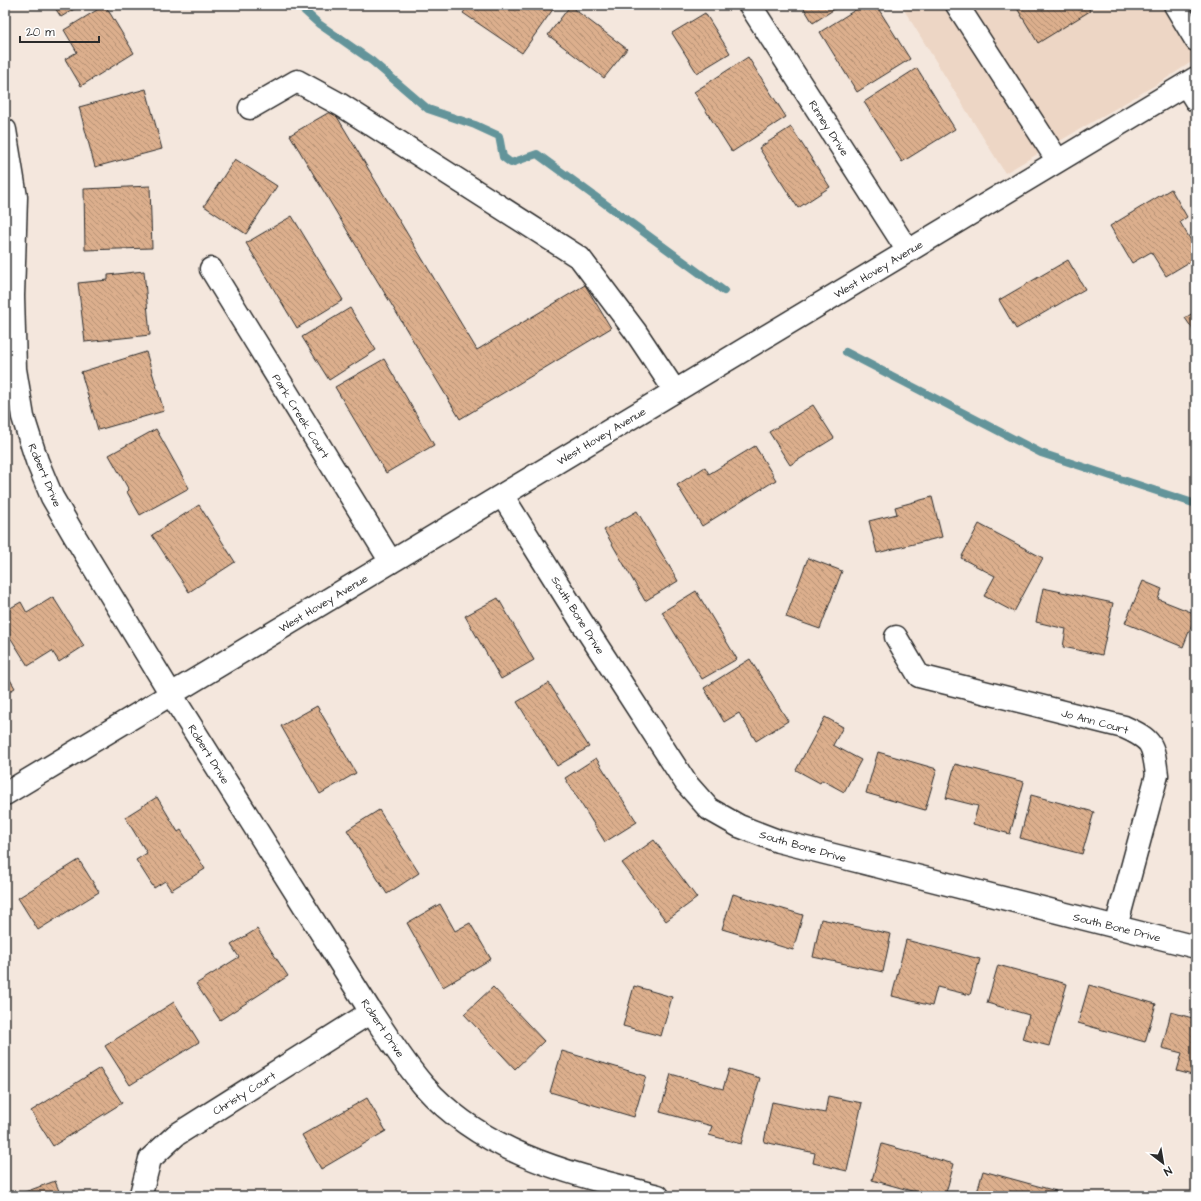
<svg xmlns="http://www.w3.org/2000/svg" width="1201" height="1201" font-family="'Architects Daughter',sans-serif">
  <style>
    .built { fill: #edd6c5 }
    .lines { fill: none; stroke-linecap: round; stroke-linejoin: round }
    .stream { stroke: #64949a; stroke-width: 8 }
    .building { fill: url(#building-back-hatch); stroke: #2b2b2b }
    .minor-casing { stroke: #2b2b2b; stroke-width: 25 }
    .minor { stroke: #fff; stroke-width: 22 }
    .labels { text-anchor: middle; stroke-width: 4; stroke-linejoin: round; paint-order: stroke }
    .street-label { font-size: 11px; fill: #2b2b2b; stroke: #fff }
  </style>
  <defs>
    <pattern id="building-back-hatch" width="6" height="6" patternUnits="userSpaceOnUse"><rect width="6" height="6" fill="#dcaf8d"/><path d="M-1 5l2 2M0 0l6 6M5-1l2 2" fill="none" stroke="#b38f73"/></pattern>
  </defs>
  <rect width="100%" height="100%" fill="#f4e7dd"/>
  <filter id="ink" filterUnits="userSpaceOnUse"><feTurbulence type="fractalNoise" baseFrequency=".025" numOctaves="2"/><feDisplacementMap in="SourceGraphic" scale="8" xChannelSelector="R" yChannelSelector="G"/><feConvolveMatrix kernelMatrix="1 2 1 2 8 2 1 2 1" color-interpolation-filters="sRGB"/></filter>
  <g filter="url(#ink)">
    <path class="built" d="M901,5H1196V59L1164,80L1005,173Z"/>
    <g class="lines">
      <path class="stream" d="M298,5L319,24L372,61L428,109L475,125L499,136L503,157L511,163L537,154L724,291
        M846,352L1041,453L1196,504"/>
    </g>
    <path class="building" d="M53,5H81L61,17Z
      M105,5L134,53L81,86L65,59L77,52L64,30Z
      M469,5H556L522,53L463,13Z
      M802,5H841L813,23Z
      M863,5H876L910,59L857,92L820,32Z
      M1015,5H1087L1090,11L1038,43Z
      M570,6L627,49L604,78L548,35Z
      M705,13L730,53L697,73L672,33Z
      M748,57L786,117L732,152L694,92Z
      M917,68L955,129L902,162L864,102Z
      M146,89L162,149L95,167L79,107Z
      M333,110L477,350L585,285L611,328L460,419L290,135Z
      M791,127L830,187L798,208L759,148Z
      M235,159L277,186L246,234L204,206Z
      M150,186L152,248L85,250L84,189Z
      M1171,189L1187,217L1180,222L1196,249V258L1166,276L1151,252L1132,263L1110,226Z
      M292,216L343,300L297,328L246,243Z
      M1068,260L1085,289L1016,329L999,300Z
      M144,271L150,335L85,342L78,283L108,280V275Z
      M350,308L376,350L329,380L302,337Z
      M1196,311V334L1185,318Z
      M146,352L164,411L98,430L81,372Z
      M384,359L434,445L386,473L335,387Z
      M813,405L834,438L790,465L769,432Z
      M156,429L189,488L140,515L127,492L129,490L109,455Z
      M755,446L776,480L702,526L677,485L705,467L709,474Z
      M932,497L942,537L877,553L869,521L897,514L895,507Z
      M199,505L235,562L189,592L152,535Z
      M637,511L678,581L645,601L604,530Z
      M979,524L1043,558L1014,612L984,596L995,576L961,558Z
      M808,558L842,571L820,629L786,617Z
      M1143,581L1162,589L1158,599L1196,614L1183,647L1125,623Z
      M1043,588L1113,603L1102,655L1063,647L1066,629L1036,622Z
      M696,591L737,659L702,679L662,612Z
      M53,597L84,646L59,662L52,651L28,666L5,629V611L21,602L27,613Z
      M498,598L534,660L501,679L465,616Z
      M750,659L788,721L756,741L739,713L724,722L704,688Z
      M5,671L15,688L5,694Z
      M549,683L589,747L557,766L517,702Z
      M317,706L356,773L320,794L281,726Z
      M825,717L843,727L833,745L861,760L844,792L822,780L820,783L796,770Z
      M878,752L937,769L925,810L866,793Z
      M596,758L637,822L605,842L565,778Z
      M955,764L1024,782L1010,834L973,824L978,806L946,798Z
      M1031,795L1094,812L1082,854L1020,838Z
      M157,797L178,832L181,830L205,869L171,890L165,881L154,888L136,860L147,853L125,817Z
      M379,810L419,873L387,894L347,830Z
      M654,840L697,898L666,921L622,863Z
      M79,860L99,892L38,930L18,898Z
      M733,894L803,915L793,950L722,929Z
      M440,904L455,931L470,923L491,959L443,987L407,923Z
      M821,919L891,934L883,972L813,957Z
      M257,929L288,976L220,1020L196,984L239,957L231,945Z
      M906,940L980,959L970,995L937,987L932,1006L892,996Z
      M998,965L1067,984L1049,1046L1022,1039L1029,1015L987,1003Z
      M1089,985L1156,1004L1145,1042L1078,1023Z
      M634,986L672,997L661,1036L623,1026Z
      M493,987L544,1041L515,1069L464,1014Z
      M174,1002L199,1042L130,1085L105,1046Z
      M1171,1012L1196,1019V1076L1177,1071L1182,1053L1162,1048Z
      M562,1051L646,1076L634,1117L550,1092Z
      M100,1068L122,1103L53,1146L31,1111Z
      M729,1069L760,1078L741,1144L709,1135L712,1126L660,1112L671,1074L723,1089Z
      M828,1096L862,1103L847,1171L813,1163L815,1153L764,1142L772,1102L825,1113Z
      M367,1098L386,1131L321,1169L302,1135Z
      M882,1144L954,1164L945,1196H930L872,1180Z
      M983,1171L1056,1191L1055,1196H976Z
      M55,1181L61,1196H14Z"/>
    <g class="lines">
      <defs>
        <path id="minor" d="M750,5L908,251
          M957,5L1058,161
          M1175,5L1196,40
          M1186,85L1196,101
          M250,108L297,81L341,105L580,258L635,331L675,391
          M5,130L16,197L13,296L15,369L23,417L37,461L52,497L74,535L171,694L371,1012C388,1037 404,1063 424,1086C485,1155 573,1174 658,1196
          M211,269L391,562
          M502,495L581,621L686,783L709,809L739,826L778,841L1196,947
          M896,637L919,676L1124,727C1153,740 1153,744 1157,775L1116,927
          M5,794L1196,78
          M141,1194L150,1159L176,1135L371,1012"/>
      </defs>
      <use href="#minor" class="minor-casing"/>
      <use href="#minor" class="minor"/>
    </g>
  </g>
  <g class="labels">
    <g class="street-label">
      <text transform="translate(829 128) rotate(57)" y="4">Rinney Drive</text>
      <text transform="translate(878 269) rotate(-31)" y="4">West Hovey Avenue</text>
      <text transform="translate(301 416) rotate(58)" y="4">Park Creek Court</text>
      <text transform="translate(601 436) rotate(-31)" y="4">West Hovey Avenue</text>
      <text transform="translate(45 475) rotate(67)" y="4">Robert Drive</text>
      <text transform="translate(323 603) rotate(-31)" y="4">West Hovey Avenue</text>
      <text transform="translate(578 615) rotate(58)" y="4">South Bone Drive</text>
      <text transform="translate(1095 721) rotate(15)" y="4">Jo Ann Court</text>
      <text transform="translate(209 754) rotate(58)" y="4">Robert Drive</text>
      <text transform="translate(803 846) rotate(16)" y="4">South Bone Drive</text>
      <text transform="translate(1117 927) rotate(14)" y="4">South Bone Drive</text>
      <text transform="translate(383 1028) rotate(56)" y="4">Robert Drive</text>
      <text transform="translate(244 1093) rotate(-32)" y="4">Christy Court</text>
    </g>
  </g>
  <rect width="1201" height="1201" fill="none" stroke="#fff" stroke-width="20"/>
  <rect x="10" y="10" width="1181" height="1181" fill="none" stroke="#2b2b2b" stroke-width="1.5" filter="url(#ink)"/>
  <g transform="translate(1163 1163) rotate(149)" stroke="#ffffff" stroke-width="3" paint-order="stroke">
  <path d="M0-3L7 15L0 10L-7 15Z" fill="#2b2b2b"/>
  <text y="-6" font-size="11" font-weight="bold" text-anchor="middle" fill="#2b2b2b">N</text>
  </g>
  <path d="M20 36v6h79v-6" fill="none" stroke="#2b2b2b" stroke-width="2"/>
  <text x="26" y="36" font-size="12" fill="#2b2b2b" stroke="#ffffff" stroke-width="3" paint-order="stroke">20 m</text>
</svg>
